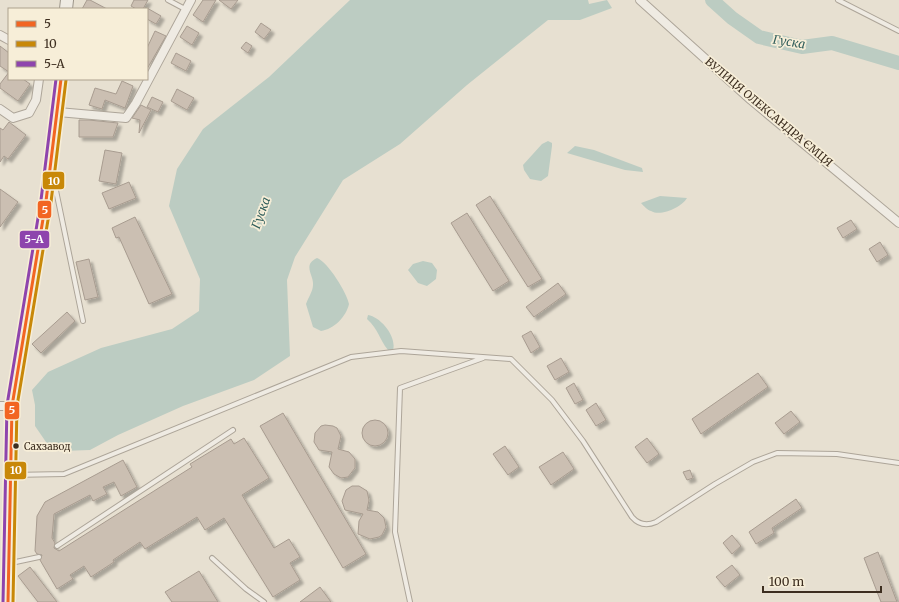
<svg xmlns="http://www.w3.org/2000/svg" width="899" height="602" font-family="Merriweather,serif">
  <style>
    .water { fill: #bcccc2 }
    .lines { fill: none; stroke-linecap: round; stroke-linejoin: round }
    .river { stroke: #bcccc2; stroke-width: 14 }
    .building { fill: #cbbfb2; stroke: #a89c90; filter: url(#shadow) }
    .service-casing { stroke: #ada599; stroke-width: 6 }
    .minor-casing { stroke: #ada599; stroke-width: 10 }
    .secondary-casing { stroke: #9c958a; stroke-width: 14 }
    .service { stroke: #efebe3; stroke-width: 4 }
    .minor { stroke: #efebe3; stroke-width: 8 }
    .secondary { stroke: #efebe3; stroke-width: 12 }
    .bus-1-casing { stroke: #f7eed8; stroke-width: 6 }
    .bus-2-casing { stroke: #f7eed8; stroke-width: 6 }
    .bus-3-casing { stroke: #f7eed8; stroke-width: 6 }
    .bus-1 { stroke: #f26522; stroke-width: 3 }
    .bus-2 { stroke: #c88808; stroke-width: 3 }
    .bus-3 { stroke: #8e44ad; stroke-width: 3 }
    .bus-dot { fill: #3d2e20; stroke: #f7eed8; stroke-width: 1.5 }
    .labels { text-anchor: middle; stroke-width: 3.5; stroke-linejoin: round; paint-order: stroke }
    .bus-label { font-size: 10px; fill: #3d2e20; stroke: #f7eed8; text-anchor: start }
    .street-label { font-size: 11px; fill: #3d2e20; stroke: #f7eed8 }
    .water-label { font-size: 12px; font-style: italic; fill: #2f5d5a; stroke: #f7eed8 }
    .line-badge { stroke: #f7eed8; stroke-width: 1.5 }
    .badge-label { font-size: 11px; text-anchor: middle; font-weight: bold; fill: #fff }
  </style>
  <defs>
    <filter id="shadow"><feDropShadow dx="3.5" dy="3.5" stdDeviation="1" flood-color="#0004"/></filter>
  </defs>
  <rect width="100%" height="100%" fill="#e7e0d1"/>
  <path class="water" d="M350,0H588L589,4L607,0L612,8L580,20H548L467,85L400,144L343,180L295,257L287,280L290,356L254,380L183,406L118,435L90,450L62,451L46,442L35,426V405L32,390L48,372L101,348L172,329L199,311L200,279L169,206L177,169L203,129L269,77Z
    M548,141L552,143V146L548,176L541,181L530,179L524,170L523,165L542,144Z
    M575,146L594,150L642,168L643,172L625,170L567,153Z
    M660,196L687,198C682,207 661,217 651,211C647,210 644,206 641,203Z
    M317,258C328,262 347,293 349,304C346,317 334,329 321,331L313,327L306,304C308,298 313,291 313,285C314,275 302,265 317,258Z
    M423,261L432,263L437,270L436,279L427,286L418,283L408,270L413,264Z
    M368,315C381,317 397,337 393,350H388C379,339 379,330 367,319Z"/>
  <g class="lines">
    <path class="river" d="M712,0L732,18L759,37L802,47L832,43L899,63"/>
  </g>
  <path class="building" d="M87,0H90L107,9H82Z
    M134,0H148L143,9H136L131,6Z
    M203,0H216L203,22L193,15Z
    M219,0H238L231,9Z
    M147,8L161,16L156,24L147,19Z
    M261,23L271,30L264,39L255,32Z
    M187,26L199,33L192,45L180,37Z
    M155,31L166,36L147,69V48Z
    M246,42L252,46L248,53L241,48Z
    M0,46L9,53V79H23L30,84L18,101L0,88V84L9,72L0,66Z
    M176,53L191,61L186,71L171,63Z
    M122,81L133,86L125,108L105,100L102,109L89,105L95,88L116,94Z
    M177,89L194,98L187,110L171,101Z
    M152,97L163,102L158,112L147,107Z
    M141,105L151,110L139,133L140,120L132,118Z
    M79,120H89L118,123L113,137H79Z
    M9,122L26,135L8,159L4,156L0,162V128L3,130Z
    M105,150L122,153L116,184L99,181Z
    M129,182L136,198L109,209L102,193Z
    M0,189L18,202L0,227Z
    M490,196L542,279L528,287L476,205Z
    M467,213L509,281L493,291L451,223Z
    M135,217L172,294L149,304L119,237L116,238L112,228Z
    M851,220L857,229L843,238L837,228Z
    M880,242L888,255L877,262L869,249Z
    M89,259L98,297L85,300L76,262Z
    M558,283L566,294L534,317L526,307Z
    M67,312L75,321L41,353L32,344Z
    M531,331L540,347L531,353L522,336Z
    M561,358L569,372L555,380L547,366Z
    M758,373L768,387L701,434L692,419Z
    M574,383L583,400L575,404L566,388Z
    M596,403L606,420L596,426L586,410Z
    M791,411L800,422L784,434L775,423Z
    M283,413L366,554L343,568L260,426Z
    M362 433a13 13 0 1 1 26 0a13 13 0 1 1-26 0Z
    M325,425L333,426L337,428L341,436L338,449L349,452L355,459V468L348,477L341,478L334,474L329,467L332,452L319,450L314,442L315,433L321,426Z
    M244,438L269,478L242,495L274,548L289,539L300,557L290,563L300,580L273,597L224,518L205,530L197,517L145,549L140,542L113,560L114,562L91,577L84,566L70,575L73,579L57,589L40,560L42,555L37,554L35,551L37,516L45,502L123,460L137,487L121,496L114,482L103,487L107,494L93,501L90,495L54,514L52,538L55,543L54,548L59,551L192,467L190,464L231,439L234,444Z
    M647,438L659,454L647,463L635,447Z
    M505,446L519,467L508,475L493,454Z
    M563,452L574,469L551,485L539,467Z
    M690,470L693,478L687,480L683,472Z
    M352,486H359L367,491L369,500L367,510L378,512L384,518L386,527L382,535L379,537L370,539L358,534L359,521L363,514L345,510L342,501L346,490Z
    M796,499L802,508L772,528L774,533L756,544L749,532Z
    M732,535L741,546L732,554L723,543Z
    M878,552L897,602H881L864,558Z
    M732,565L740,575L725,587L716,577Z
    M30,567L57,602H38L18,576Z
    M199,571L218,602H172L165,592Z
    M320,587L331,602H300Z"/>
  <g class="lines">
    <defs>
      <path id="service" d="M168,0L185,9
        M838,0L899,31
        M53,176L83,321
        M12,475L64,474L351,357L401,351L511,359L552,400L583,441L632,517C639,525 647,526 656,522L715,484L753,462L777,453L837,454L899,463
        M57,546L233,430
        M212,558L246,589L264,602
        M11,563L39,557
        M410,602L395,532L400,388L483,358"/>
      <path id="minor" d="M640,0L751,100L899,223
        M0,35L9,40
        M0,109L13,118L29,113L36,100L39,79
        M58,112L126,118L136,103L191,0
        M0,406H12"/>
      <path id="secondary" d="M66,9L67,0
        M8,602L12,406L46,201L61,79"/>
    </defs>
    <use href="#service" class="service-casing"/>
    <use href="#minor" class="minor-casing"/>
    <use href="#secondary" class="secondary-casing"/>
    <use href="#service" class="service"/>
    <use href="#minor" class="minor"/>
    <use href="#secondary" class="secondary"/>
    <defs>
      <path id="bus-1" d="M8,602L12,406L46,201L61,79"/>
      <path id="bus-2" d="M13,602L17,406L51,202L66,80"/>
      <path id="bus-3" d="M3,602L7,405L41,200L56,79"/>
    </defs>
    <use href="#bus-1" class="bus-1-casing"/>
    <use href="#bus-2" class="bus-2-casing"/>
    <use href="#bus-3" class="bus-3-casing"/>
    <use href="#bus-1" class="bus-1"/>
    <use href="#bus-2" class="bus-2"/>
    <use href="#bus-3" class="bus-3"/>
  </g>
  <circle class="bus-dot" cx="16" cy="446" r="3.5"/>
  <g class="labels">
    <g class="bus-label">
      <text x="24" y="450">Сахзавод</text>
    </g>
    <g class="street-label">
      <text transform="translate(769 112) rotate(40)" y="4">ВУЛИЦЯ ОЛЕКСАНДРА ЄМЦЯ</text>
    </g>
    <g class="water-label">
      <text transform="translate(789 42) rotate(9)" y="4">Гуска</text>
      <text transform="translate(261 213) rotate(-70)" y="4">Гуска</text>
    </g>
  </g>
  <g class="line-badge">
    <rect x="42" y="171" width="23" height="19" rx="4" fill="#c88808"/>
    <rect x="37" y="200" width="15" height="19" rx="4" fill="#f26522"/>
    <rect x="19" y="230" width="31" height="19" rx="4" fill="#8e44ad"/>
    <rect x="4" y="401" width="16" height="19" rx="4" fill="#f26522"/>
    <rect x="4" y="461" width="23" height="19" rx="4" fill="#c88808"/>
  </g>
  <g class="badge-label">
    <text x="54" y="185">10</text>
    <text x="45" y="214">5</text>
    <text x="34" y="243">5-А</text>
    <text x="12" y="414">5</text>
    <text x="16" y="474">10</text>
  </g>
  <rect x="8" y="8" width="140" height="72" fill="#f7eed8" stroke="#ada18e"/>
  <rect x="16" y="21" width="20" height="6" fill="#f26522" stroke="#ada18e"/>
  <text x="44" y="28" font-size="12" fill="#3d2e20">5</text>
  <rect x="16" y="41" width="20" height="6" fill="#c88808" stroke="#ada18e"/>
  <text x="44" y="48" font-size="12" fill="#3d2e20">10</text>
  <rect x="16" y="61" width="20" height="6" fill="#8e44ad" stroke="#ada18e"/>
  <text x="44" y="68" font-size="12" fill="#3d2e20">5-А</text>
  <path d="M763 586v6h118v-6" fill="none" stroke="#3d2e20" stroke-width="2"/>
  <text x="769" y="586" font-size="12" fill="#3d2e20" stroke="#f7eed8" stroke-width="3" paint-order="stroke">100 m</text>
</svg>
